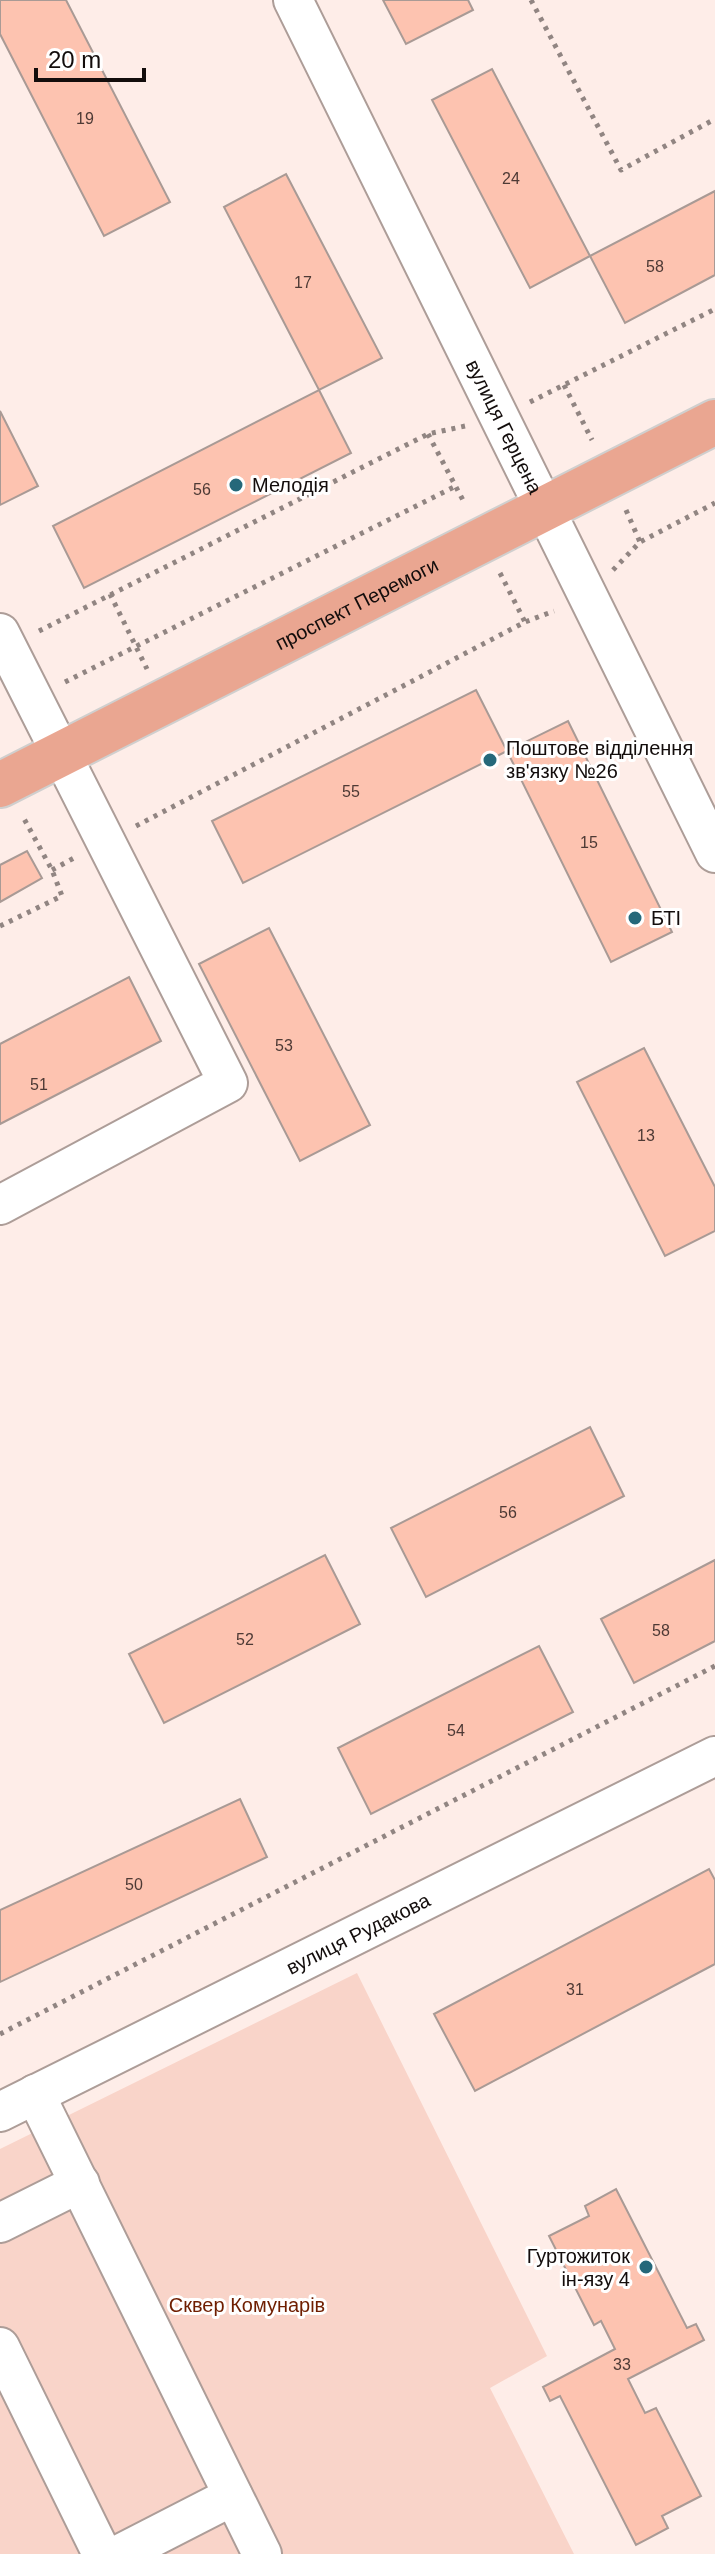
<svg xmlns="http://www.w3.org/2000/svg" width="715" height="2554" font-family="Arial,sans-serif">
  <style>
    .green { fill: #f9d4c9 }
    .building { fill: #fdc3b0; stroke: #a99a95; stroke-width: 2 }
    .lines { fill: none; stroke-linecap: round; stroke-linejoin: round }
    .minor-casing { stroke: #ad9d98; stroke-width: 42 }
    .major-casing { stroke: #d0cfce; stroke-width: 48 }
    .path { stroke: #918582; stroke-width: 5; stroke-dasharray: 4 6; stroke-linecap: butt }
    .minor { stroke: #fff; stroke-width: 38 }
    .major { stroke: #eaa691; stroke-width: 44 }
    .poi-dot { fill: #25687a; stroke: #fff; stroke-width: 3 }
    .labels { text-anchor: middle; stroke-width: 6; stroke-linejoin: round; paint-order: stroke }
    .number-label { font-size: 16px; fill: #4e3a35 }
    .street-label { font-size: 20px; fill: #130d0c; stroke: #fff }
    .poi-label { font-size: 20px; fill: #130d0c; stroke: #fff; text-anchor: start }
    .park-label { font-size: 20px; fill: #6f1e00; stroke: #fff }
  </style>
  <rect width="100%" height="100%" fill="#feede8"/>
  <path class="green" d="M357,1973L547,2356L490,2388L574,2554H0V2149Z"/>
  <path class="building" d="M0,0H66L170,202L104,236L0,34Z
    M383,0H468L473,10L406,44Z
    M492,69L590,256L530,288L432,100Z
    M286,174L382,358L319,390L224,207Z
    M715,191V275L625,323L590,256Z
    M319,390L351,453L84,588L53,526Z
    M0,411L38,486L0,505Z
    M476,690L507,751L243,883L212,821Z
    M568,721L672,932L611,962L507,751Z
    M27,851L42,878L0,902V865Z
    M269,928L370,1125L300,1161L199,964Z
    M129,977L161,1041L0,1124V1044Z
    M644,1048L715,1187V1231L665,1256L577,1082Z
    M590,1427L624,1496L426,1597L391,1528Z
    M325,1555L360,1624L164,1723L129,1654Z
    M715,1560V1641L634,1683L601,1619Z
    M539,1646L573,1712L371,1814L338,1748Z
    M240,1799L267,1857L0,1982V1910Z
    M709,1869L715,1880V1964L475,2091L434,2014Z
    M616,2189L687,2328L696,2324L704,2340L628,2379L645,2413L656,2408L701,2496L662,2516L668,2528L636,2545L560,2396L550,2401L543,2387L615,2349L601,2321L594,2325L549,2236L589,2216L585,2206Z"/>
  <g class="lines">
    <defs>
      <g id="minor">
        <path id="s1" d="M293,0L715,853"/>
        <path d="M0,633L228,1083L0,1205"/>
        <path d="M35,2094L262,2554"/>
        <path id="s2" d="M0,2112L715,1756"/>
        <path d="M0,2223L80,2183"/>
        <path d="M0,2347L102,2554"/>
        <path d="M120,2554L233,2496"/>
      </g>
      <g id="major">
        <path id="s3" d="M0,785L715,422"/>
      </g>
    </defs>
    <use href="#minor" class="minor-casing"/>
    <use href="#major" class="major-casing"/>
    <path class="path" d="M531,0L621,170L715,119
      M564,385L592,440
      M530,402L715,309
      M428,434L465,504
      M626,510L640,542
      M613,570L640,542L715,503
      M500,573L525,622
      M110,594L147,669
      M39,631L428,434L465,426
      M65,682L456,486
      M136,826L525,622L554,611
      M52,870L74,858
      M0,926L62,896L52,870L22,815
      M0,2034L715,1666"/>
    <use href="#minor" class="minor"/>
    <use href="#major" class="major"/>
  </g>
  <g class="poi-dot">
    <circle cx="236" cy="485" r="8"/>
    <circle cx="490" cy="760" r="8"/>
    <circle cx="635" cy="918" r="8"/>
    <circle cx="646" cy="2267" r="8"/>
  </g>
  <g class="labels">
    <g class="number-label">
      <text x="85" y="124">19</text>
      <text x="511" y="184">24</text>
      <text x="655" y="272">58</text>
      <text x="303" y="288">17</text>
      <text x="202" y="495">56</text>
      <text x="351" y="797">55</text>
      <text x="589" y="848">15</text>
      <text x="284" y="1051">53</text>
      <text x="39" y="1090">51</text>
      <text x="646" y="1141">13</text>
      <text x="508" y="1518">56</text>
      <text x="661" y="1636">58</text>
      <text x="245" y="1645">52</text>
      <text x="456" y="1736">54</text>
      <text x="134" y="1890">50</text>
      <text x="575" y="1995">31</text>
      <text x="622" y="2370">33</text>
    </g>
    <g class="street-label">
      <text dy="7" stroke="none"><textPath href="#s1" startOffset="476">вулиця Герцена</textPath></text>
      <text dy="7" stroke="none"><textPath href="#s3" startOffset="400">проспект Перемоги</textPath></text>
      <text dy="7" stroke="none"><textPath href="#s2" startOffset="400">вулиця Рудакова</textPath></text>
    </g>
    <g class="poi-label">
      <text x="252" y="492">Мелодія</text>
      <text x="506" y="755">Поштове відділення<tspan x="506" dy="23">зв'язку №26</tspan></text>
      <text x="651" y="925">БТІ</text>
      <text x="630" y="2263" text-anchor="end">Гуртожиток<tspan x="630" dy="23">ін-язу 4</tspan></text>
    </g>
    <g class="park-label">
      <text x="247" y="2312">Сквер Комунарів</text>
    </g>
  </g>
  <path d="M36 68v12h108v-12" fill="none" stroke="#130d0c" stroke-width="4"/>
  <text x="48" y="68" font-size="24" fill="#130d0c" stroke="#ffffff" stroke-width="6" paint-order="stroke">20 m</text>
</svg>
